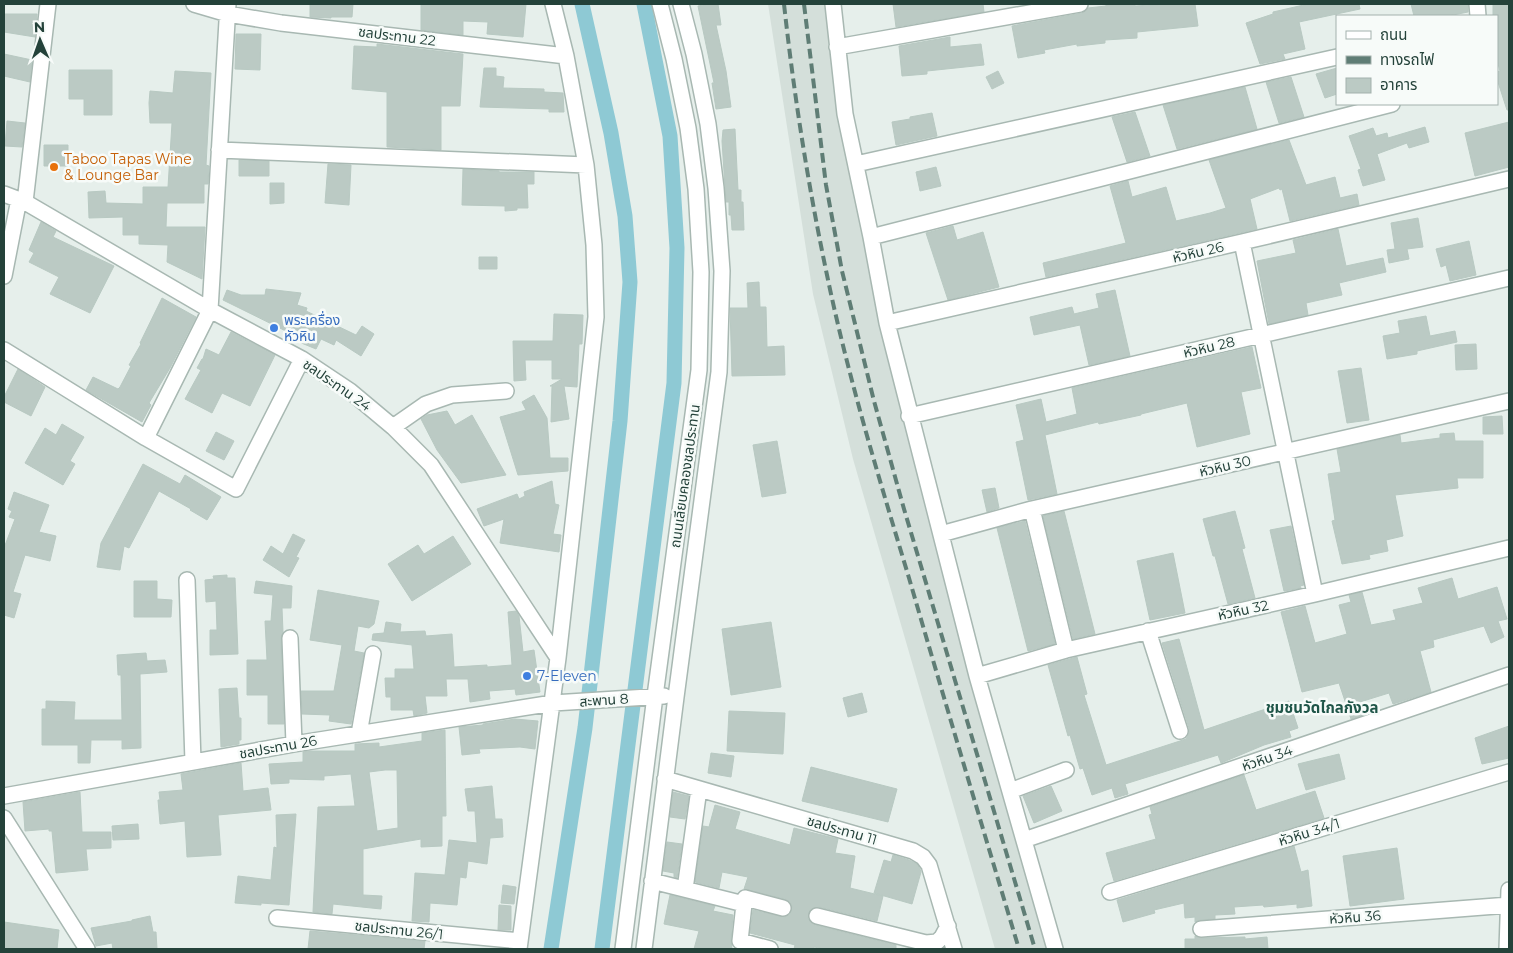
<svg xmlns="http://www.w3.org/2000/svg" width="1513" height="953" font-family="Montserrat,'Noto Sans Thai',sans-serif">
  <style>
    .built { fill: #d4dfda }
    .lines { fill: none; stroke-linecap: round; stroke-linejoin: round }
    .canal { stroke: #8ec9d4; stroke-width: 15 }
    .building { fill: #bbcac4; stroke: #b8c9c2; fill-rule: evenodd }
    .minor-casing { stroke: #a8b8b2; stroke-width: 18 }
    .minor { stroke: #fff; stroke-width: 15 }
    .rail { stroke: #5f7d75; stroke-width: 4; stroke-dasharray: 10 5; stroke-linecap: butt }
    .food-dot { fill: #e8710a; stroke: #f7fbf9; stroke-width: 2 }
    .shop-dot { fill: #3f7fe0; stroke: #f7fbf9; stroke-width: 2 }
    .labels { text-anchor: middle; stroke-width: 5; stroke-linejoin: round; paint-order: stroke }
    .street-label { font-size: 14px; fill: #24423a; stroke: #f7fbf9 }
    .food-label { font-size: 14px; fill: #c56008; stroke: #f7fbf9; text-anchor: start }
    .shop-label { font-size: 14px; fill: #366cbe; stroke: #f7fbf9; text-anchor: start }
    .neighbourhood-label { font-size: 15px; font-weight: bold; fill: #1f5548; stroke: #f7fbf9 }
  </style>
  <rect width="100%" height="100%" fill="#e6efeb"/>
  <path class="built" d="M768,4H826L839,120L876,302L920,486L1051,949H995L853,459L813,294Z"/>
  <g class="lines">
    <path class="canal" d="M551,949L585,728L620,421L630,282L625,216L611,133L582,4
      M602,949L674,383L677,248L670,136L644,4"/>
  </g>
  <path class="building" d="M310,4H353L352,17H331V18L310,17Z
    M421,4H526L523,37L487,34L488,22L463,21V35L421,30Z
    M709,4H718L721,25H716L726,71L731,107L716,109L712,83H714L698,6Z
    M893,4H983L984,12L896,27Z
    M1106,4H1135V6L1166,4H1195L1198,26L1137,32V38L1105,40V43L1077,46V44L1044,50L1045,53L1018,58L1012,26L1082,13L1088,8L1106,6Z
    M1308,4H1359L1360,9L1299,22L1305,49L1283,54L1285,59L1260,64L1246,23L1273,14V12Z
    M1411,4H1468V12L1448,16H1414Z
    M1493,4H1509V110H1507L1497,79V72L1500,71L1497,60V16H1493Z
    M4,14H37L35,37L4,32Z
    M236,34H261L260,70L235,69Z
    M950,37V47L981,44L984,65L927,71V74L902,76L899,46Z
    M377,44L463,54L460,106H441V150L387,147V92L352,89L354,46L377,47Z
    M4,54L32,60L30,82L4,76Z
    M484,68H496V76L504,77L503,88L544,89V92L563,93L564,112H549V109L480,107Z
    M1337,68V94L1325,98L1316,74Z
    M69,70H112V115H84V99H69Z
    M175,71L211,73L206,165L209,166L208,184H204V203H167L166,227H205L202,279L167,262L168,245L139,244V235H123V217L89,218L88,192L105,191L106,203L143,204V187H168L172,123H150L149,103L150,91L173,93Z
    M998,71L1004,83L992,89L986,77Z
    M1291,77L1304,117L1279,123L1266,82Z
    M1245,87L1257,129L1177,149L1163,105Z
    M1135,112L1150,156L1127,162L1112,117Z
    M932,113L937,136L896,145L892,122L910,119V117Z
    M7,121L25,123L22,147L5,146Z
    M1509,122V167L1475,176L1465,133Z
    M1425,127L1429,142L1409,148L1407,143L1377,154L1385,180L1363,186L1358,170L1361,169L1349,136L1373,128L1376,136L1387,133L1388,138Z
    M735,129L738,190H741V202H743L744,230H732L731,215H729V202H726L722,141L723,130Z
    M1289,140L1306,185L1335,177L1340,198L1357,194L1359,205L1290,221L1282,189L1280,190L1279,188L1250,199L1257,229L1046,277L1043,263L1126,243L1110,186L1128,181L1132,197L1166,187L1176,221L1210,213L1226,208L1209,160Z
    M44,145H68V166H44Z
    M239,160L269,161V176H239Z
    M328,164L351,165L349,205L325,203Z
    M936,167L941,186L920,191L916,172Z
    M463,169L499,171V172H534V184H527L528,208H517V210L505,211V206L462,205Z
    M270,183H284V203L270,204Z
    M1418,218L1423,247L1407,249L1409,259L1389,263L1387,250L1395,249L1391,223Z
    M41,222L56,231L53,237L114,266L90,313L50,294L59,277L29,262L34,253L29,250Z
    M953,226L957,240L983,232L999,287L948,300L926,233Z
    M1338,229L1346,266L1383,258L1386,272L1339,283L1342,295L1306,303L1308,315L1269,324L1257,261L1296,253L1293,240Z
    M1469,241L1476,275L1450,281L1446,265L1441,267L1436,249Z
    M479,257H497V269H479Z
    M759,282L760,307H766L767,347L784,346L785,375L732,376L730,308H748L747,283Z
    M266,289L301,293L297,305L307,308L306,311L356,335L362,326L374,334L361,356L336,340L334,345L321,339L316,349L299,342L300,338L223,300L227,290L241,295H265Z
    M1115,290L1130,356L1089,365L1080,325L1034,335L1030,317L1072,307L1074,314L1099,308L1096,294Z
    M162,298L196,317L170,368L149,403L151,405L142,422L86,390L93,377L118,389L120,387L131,366L129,365L141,344L140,343Z
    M554,314L583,315L582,344H579L577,387L564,386L569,419L551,422L552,386H550L562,379H552V360H525L526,380L514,381L513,341H553Z
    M1426,316L1430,336L1455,331L1457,342L1417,351V354L1387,359L1383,336L1400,333L1398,321Z
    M231,332L275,355L250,406L222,393L212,413L185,399L201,370L197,368L202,359H203L206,349L219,355Z
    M1476,344L1477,369L1456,370L1455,345Z
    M1252,347L1261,388L1241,392L1250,434L1197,447L1187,403L1141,414V415L1099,424L1098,422L1045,435L1057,494L1028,500L1016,442L1024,440L1016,405L1041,399L1046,422L1077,414L1072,388Z
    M1361,368L1369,420L1347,423L1338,371Z
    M18,369L45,387L31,416L4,402V397Z
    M534,395L547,418L550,458H568V471L518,475L500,417L526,410L522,402Z
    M447,411L455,425L472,415L506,475L461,483L437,450L421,419L427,415Z
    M1502,416L1503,434H1483V417Z
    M62,424L84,437L70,461L75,464L63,485L25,463L45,428L56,435Z
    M216,432L234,441L224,460L206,451Z
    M1454,433L1455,441H1483V478H1457L1458,488L1395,495L1403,536L1386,540L1388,551L1369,555L1370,559L1342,564L1332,521L1335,520L1328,474L1341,472L1337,449L1400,435L1401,443L1440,438V434Z
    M777,441L786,493L762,497L753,445Z
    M143,464L180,484L185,475L221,497L207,520L190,510L191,509L159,491L129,548L124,546L120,570L97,567L101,543Z
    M552,481L555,504L559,505L553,534L561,535L559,552L500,543L504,519L484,526L477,509L517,494L519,499L525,496L524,492Z
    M995,488L999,508L987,512L982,490Z
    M14,492L49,505L39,532L56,536L50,561L25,555L13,592L21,594L14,618L4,615V548L15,519L9,517L12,511L8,509Z
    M1064,511L1095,634L1073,639L1043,516Z
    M1235,511L1245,548L1242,549L1255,598L1228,604L1215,556H1213L1203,519Z
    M1025,521L1055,644L1028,651L997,528Z
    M1291,526L1304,585L1300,586L1301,588L1284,591L1270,530Z
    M293,534L305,540L296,557L299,558L289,577L263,560L271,546L283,554Z
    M453,536L471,564L412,601L388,564L418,545L424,554Z
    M1173,553L1185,613L1150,620L1137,561Z
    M227,575V578H235L238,654L210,655V630H217L216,601L206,602L205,580L214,579L213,576Z
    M1452,578L1458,599L1497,587L1507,619L1498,621L1504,637L1491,643L1484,626L1433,640L1434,647L1420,651L1431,692L1393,704L1389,693L1360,702L1363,715L1351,719L1339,683L1302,692L1281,612L1305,606L1315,643L1347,634L1339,605L1351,602L1349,595L1362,592L1371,625L1396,620L1393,610L1423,603L1418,588Z
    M134,581H157V599L172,600L171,617H134Z
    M256,581L292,586L291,608H282L283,632L281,638L284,724H268V695H247V660H267L265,621H271L273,595L254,593Z
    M318,590L379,601L374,624L369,628L358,626L354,651L364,653L351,724L329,721L330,715L302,714L301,691H334L342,645L310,640Z
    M516,611L519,616L523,652L534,650L540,692L516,695L515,689L489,691L490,699L470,702L468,679H446L447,696H425L427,713L414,716L413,710H391V697H386L385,678H395V669H414L412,645L372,640L373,634L384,633L386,622L401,624L400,632L425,631L426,636L452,634L454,667L487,665V667L512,665L508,612Z
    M771,622L781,687L731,695L722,629Z
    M1179,639L1204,730L1289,701L1298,728L1289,731L1291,737L1264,745L1221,763L1218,755L1125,784L1128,794L1115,798L1112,788L1092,795L1083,768L1080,769L1070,735L1068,736L1048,665L1077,657L1087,694L1084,695L1106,765L1186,739L1189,733V728L1162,643Z
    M146,653L147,661L165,660L167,672L140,674L141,748L122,749V740H91L90,763H78V745H42V709H46V701L75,702L74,720H122L121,675H118L117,655Z
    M237,688L239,718H241V740H239V744L221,747L219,689Z
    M862,693L867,712L848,717L843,698Z
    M729,711L785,713L783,754L727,751Z
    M515,719L538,721L535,749L520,747L479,749L480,753L462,755L459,727L483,725V724Z
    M1509,726V758L1482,764L1475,738Z
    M445,730L446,816H442V846L421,847V839L363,849V895L382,896L381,909L333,904L332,914L313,912L318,807L355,806L351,774L324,776V780L289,779V783L271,784L269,764L303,762V752L309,751H355V744L379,743V747L422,741V733ZM385,770H397L398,828L377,831L369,772Z
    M711,753L734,756L731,777L708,773Z
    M1339,754L1345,779L1306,790L1298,764Z
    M241,763L243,791L268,788L271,810L218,815L221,855L187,857L185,821L160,824L158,800H160L159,792L183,790L181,774Z
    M811,767L897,789L888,822L802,801Z
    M1244,775L1256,810L1315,791L1324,818L1114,881L1106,853L1156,839L1149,815L1152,814L1150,807Z
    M492,786L495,819H502L503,837L490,838L487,864L468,861L466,878L460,877L457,905L430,903L429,922L412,921L415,873L445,875L449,840L477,843L475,811H468L465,789Z
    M1051,786L1062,811L1034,823L1023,796Z
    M80,792L82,832H111V848L86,849L88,870L56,873L52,831H49V829L25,831L23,802Z
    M673,792L689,796L685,819L670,817Z
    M715,805L740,812L735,829L790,845L794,828L838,839L835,853L855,856L850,888L883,896L877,921L819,907L810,910L808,919L815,925L896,945V949H824L814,947V949H794L795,945L750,933L753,910L785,917L790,914L792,906L790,902L785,899L744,889L748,877L722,872L719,888L695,882L703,826L709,827Z
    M296,814L289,905L261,903V905L235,903L238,876L271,880L274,847L277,848L276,815Z
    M138,824L139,839L113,840L112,826Z
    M667,842L682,844L677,878L674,877V873L663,871Z
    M1294,846L1301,872L1308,870L1312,906L1297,908V904L1264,907L1263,905L1234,907L1235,914L1215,915V919L1200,920L1195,922V917L1185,918L1184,903L1154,910L1155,913L1123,922L1117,900Z
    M1397,848L1404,899L1350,906L1343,856Z
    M893,855L909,860L917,864L920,869L921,872L912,904L874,893L884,860L891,862Z
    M503,885L516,887L514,904L501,903Z
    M670,895L715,906L713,911L733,915L731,940L732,949H694L699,931L664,924Z
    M499,905L511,906V930H498Z
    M150,916L153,932H156L157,949H113L112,943L96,946L91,928L132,921V920Z
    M4,922L59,930L57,949H4Z
    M310,931L425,941L424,949H308Z
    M1195,936L1201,938L1245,937V939L1267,937L1268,949H1185V939H1195Z"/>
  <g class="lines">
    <defs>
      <path id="minor" d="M194,4L228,14L281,23L566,56
        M833,4L845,114L871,237L887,323L977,676L1055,949
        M1477,4L1478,16
        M837,47L1080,4
        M219,150L586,165
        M856,164L1337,57
        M4,194L25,202L210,310L302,359L350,391L393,427L431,465L558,658
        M25,202L48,4
        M871,237L1392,104
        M1242,242L1315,594
        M4,276L19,199
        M887,323L1242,242L1509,179
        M4,350L146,438L236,489L302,359
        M909,416L1509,278
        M393,427L426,404L452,395L506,391
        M146,438L210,310L228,4
        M1032,509L1066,650
        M941,534L1032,509L1509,401
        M187,580L193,762
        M1148,631L1180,731
        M290,638L294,744
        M977,676L1066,650L1315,594L1509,548
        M359,734L373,654
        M665,779L913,851L923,857L929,865L954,949
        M1010,791L1066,770
        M4,796L294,744L553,703L664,696
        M4,818L87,949
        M1024,840L1509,675
        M652,881L744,904L740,941L770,949
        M685,889L699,789
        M1110,892L1509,772
        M744,904L745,898L783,908
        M817,916L926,943L937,942L942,937L948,926
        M277,918L520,941
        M1201,929L1509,905
        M519,949L558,658L596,317L594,245L586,165L566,56L553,4
        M623,949L655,696L699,370L701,272L696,189L688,128L674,59L660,4
        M644,949L676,697L719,372L722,271L716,188L708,124L694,54L681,4
        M1507,949L1509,890"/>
    </defs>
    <use href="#minor" class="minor-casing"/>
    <use href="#minor" class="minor"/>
    <path class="rail" d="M784,4C794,95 808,185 827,275C848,377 879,478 909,578C945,702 982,826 1019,949
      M804,4L826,185L842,271L874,401L904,509L1035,949"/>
  </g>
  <circle class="food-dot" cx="54" cy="167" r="5"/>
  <g class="shop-dot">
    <circle cx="274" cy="328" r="5"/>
    <circle cx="527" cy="676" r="5"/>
  </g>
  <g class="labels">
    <g class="street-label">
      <text transform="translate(397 36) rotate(7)" y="5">ชลประทาน 22</text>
      <text transform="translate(1198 252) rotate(-13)" y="5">หัวหิน 26</text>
      <text transform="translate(1209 347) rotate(-13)" y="5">หัวหิน 28</text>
      <text transform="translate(337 385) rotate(35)" y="5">ชลประทาน 24</text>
      <text transform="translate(1225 466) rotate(-13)" y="5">หัวหิน 30</text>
      <text transform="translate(685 476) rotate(-82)" y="5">ถนนเลียบคลองชลประทาน</text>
      <text transform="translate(1243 610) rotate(-12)" y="5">หัวหิน 32</text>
      <text transform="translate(604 700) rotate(-4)" y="5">สะพาน 8</text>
      <text transform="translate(278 747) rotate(-10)" y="5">ชลประทาน 26</text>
      <text transform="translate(1267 758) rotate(-19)" y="5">หัวหิน 34</text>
      <text transform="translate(842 830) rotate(16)" y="5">ชลประทาน 11</text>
      <text transform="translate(1309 832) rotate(-17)" y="5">หัวหิน 34/1</text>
      <text transform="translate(1355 917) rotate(-4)" y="5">หัวหิน 36</text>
      <text transform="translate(399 930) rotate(6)" y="5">ชลประทาน 26/1</text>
    </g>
    <g class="food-label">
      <text x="64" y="164">Taboo Tapas Wine<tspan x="64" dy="16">&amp; Lounge Bar</tspan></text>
    </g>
    <g class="shop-label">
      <text x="284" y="325">พระเครื่อง<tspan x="284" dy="16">หัวหิน</tspan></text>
      <text x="537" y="681">7-Eleven</text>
    </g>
    <g class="neighbourhood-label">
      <text x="1322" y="713">ชุมชนวัดไกลกังวล</text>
    </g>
  </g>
  <rect width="1513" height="953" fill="none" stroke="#24423a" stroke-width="10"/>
  <rect x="1336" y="15" width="162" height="90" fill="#f7fbf9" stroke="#a3b1ad"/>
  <rect x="1346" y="31" width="25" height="8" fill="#ffffff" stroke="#a3b1ad"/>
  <text x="1380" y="40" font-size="15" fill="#24423a">ถนน</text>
  <rect x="1346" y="56" width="25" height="8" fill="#5f7d75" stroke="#a3b1ad"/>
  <text x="1380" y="65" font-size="15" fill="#24423a">ทางรถไฟ</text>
  <rect x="1346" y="78" width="25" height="15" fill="#bbcac4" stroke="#a3b1ad"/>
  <text x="1380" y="90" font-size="15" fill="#24423a">อาคาร</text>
  <g transform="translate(40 40) rotate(358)" stroke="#f7fbf9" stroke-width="4" paint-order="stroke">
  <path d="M0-4L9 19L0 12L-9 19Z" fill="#24423a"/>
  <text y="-8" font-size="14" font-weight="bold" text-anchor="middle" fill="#24423a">N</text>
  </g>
</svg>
